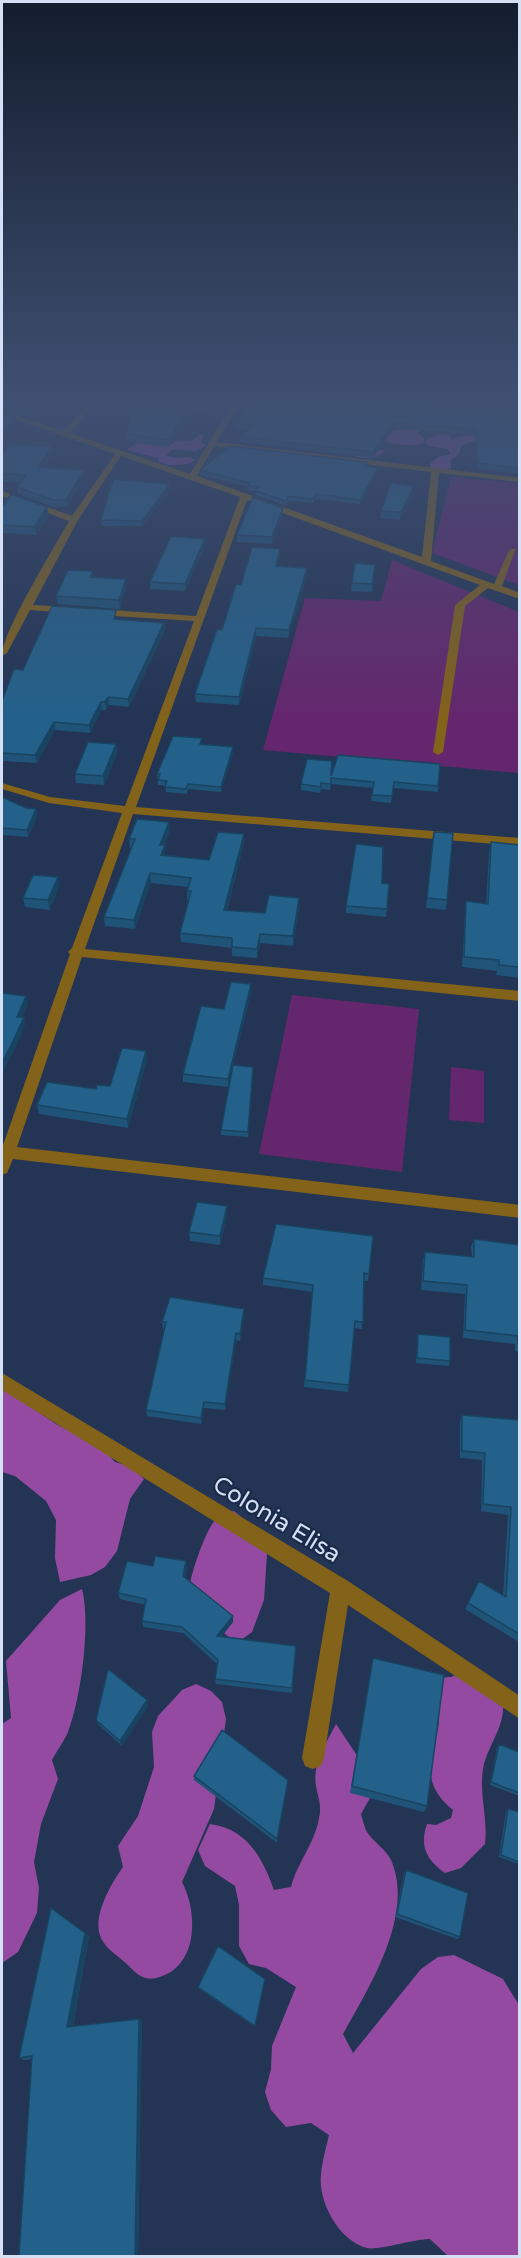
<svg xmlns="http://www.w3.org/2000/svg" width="521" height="2258" font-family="'Varela Round',sans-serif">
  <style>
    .green { fill: #64276d }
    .forest { fill: #954aa1 }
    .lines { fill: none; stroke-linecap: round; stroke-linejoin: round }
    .minor { fill: #83621a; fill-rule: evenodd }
    .wall { fill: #1f5377 }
    .shaded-wall { fill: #194461 }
    .building { fill: #24618a; stroke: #194461; stroke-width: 1.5 }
    .labels { text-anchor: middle; stroke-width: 4.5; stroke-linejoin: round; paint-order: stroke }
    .near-street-label { font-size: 24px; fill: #d5e0f4; stroke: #1a2a48 }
  </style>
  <rect width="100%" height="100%" fill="#243454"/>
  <path class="green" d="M451,477L519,483V585L432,553Z
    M392,560L519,612V773L263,750L305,598L381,601Z
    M292,995L419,1009L402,1172L259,1154Z
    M451,1067L484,1071V1123L449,1120Z"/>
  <path class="forest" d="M159,400H225C215,406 209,415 195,409L202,405L184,401V405C176,409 160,408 153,402Z
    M405,411L422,416L425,422L445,419L451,422L443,426L445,430L437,432L427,426H419L420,431L417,433L424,438V442L438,434L449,435L453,440L455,437L472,435L485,425L496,438L494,442C482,444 471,439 461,446L459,454L451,460V468L440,471L430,469V464L438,457L451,454L448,449L428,446L424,442C413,451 384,439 367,440L361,444L365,449L386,450C373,462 362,459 346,453L345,449L361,432C348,427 337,438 324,432C329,423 355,420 365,423C379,427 386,433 402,429L401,426L385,424L382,417Z
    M200,434L204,436L201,442L206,446L196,451L173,449L166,455C176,461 186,454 196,460C185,466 171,467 159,462L158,458L126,450L137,443L167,446L179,440L191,441Z
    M2,1388L56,1424L101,1447L115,1462L132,1467L144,1479L130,1499L117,1551L105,1567L91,1575L60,1582L55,1558L56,1520L46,1501L15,1476L2,1472Z
    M234,1511L254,1528L267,1553L264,1600L252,1632L237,1643L225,1634L210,1609L189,1590C190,1576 207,1523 220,1515C223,1513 229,1512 234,1511Z
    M82,1589C91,1624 81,1697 68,1732C64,1741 57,1751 52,1760L58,1779L41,1824L34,1862L39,1888L37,1913L18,1952L2,1963V1724L11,1718L6,1661L60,1600Z
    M464,1671L503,1703C505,1728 487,1746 483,1769C479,1794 488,1819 485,1844L461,1868L445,1873C427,1860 419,1847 427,1824L436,1825L451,1818L453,1810C403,1770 454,1728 434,1709L436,1678L451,1677Z
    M196,1684L211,1691L222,1702L226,1719L214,1809L182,1882C198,1912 199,1968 156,1978C144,1981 135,1973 128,1965C121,1958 110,1952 104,1943C88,1923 110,1885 123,1867L118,1846L138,1816L154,1767L152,1732L158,1716L182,1690Z
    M336,1724L374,1781L370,1798L361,1814C363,1820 364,1827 367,1832C373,1842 386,1849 391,1860C415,1915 369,1987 343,2034L353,2053L421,1969L438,1957L454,1955L503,1979L519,2005V2256H448L430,2239C414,2239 377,2251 367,2248C339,2241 318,2202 321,2175C322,2162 326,2148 329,2135L311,2123L286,2127L271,2110L265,2092L271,2069L272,2046L296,1987L266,1968L249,1964L239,1946V1905L235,1886L205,1866L198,1850L210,1824C247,1829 262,1857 274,1890L291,1887C297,1863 315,1843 319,1818C322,1805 318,1798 316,1786C312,1764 327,1742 336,1724Z"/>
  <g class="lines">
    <path class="minor" d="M91,400H99L70,433L190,474L235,400H241L217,442L520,478V482L439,473L431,561L494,584L509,550L516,548L502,586L520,593V599L488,588L465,606L443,752L438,755L433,752L455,605L480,585L247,500L136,807L520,838V846L133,814L85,949L520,991V1001L82,957L17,1147L520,1205V1218L13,1159L7,1173L2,1175V1148L70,954L68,952L72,948L122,813L49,803L2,789V783L50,797L125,806L194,621L98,615L93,612L98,609L196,616L240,497L121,456L78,520L33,605L71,607L76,610L71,613L30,610L7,653L2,656C2,632 54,548 69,521L2,496V491L72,516L115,454L2,415V411L63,431ZM214,446L431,472L422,557L197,476Z
      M461,400L520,404V408L465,402Z
      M2,1373L348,1581L520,1696V1719L348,1605L324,1758L321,1766L313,1769L305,1766L302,1758L330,1593L2,1390Z"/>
  </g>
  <path class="wall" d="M2,400H42V402L25,416L2,409Z
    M490,400H519V402Z
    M456,404H519V474L477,469L475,435L394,428L373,458L240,442V437L248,430L236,429V423Z
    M186,420L168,447L126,441V434Z
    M52,446L53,453L45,467L84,477L67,507H54L18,494L17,487L21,482L2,481V455Z
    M367,467L378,468L377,472L360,504L315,499L313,503L288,501L286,506L256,495V491L248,490V487L200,475V470Z
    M170,489L143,526H102L101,520Z
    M414,493L400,520L380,518L381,511Z
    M2,508L49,516L36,535L2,533Z
    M282,515L272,544L237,542V535Z
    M205,545L185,591L150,589V582Z
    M280,549V556L277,566L307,568V576L288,638L256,636L239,705L196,702L195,694L241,585Z
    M375,565L372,592L351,591L352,583Z
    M93,571V577L126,587L120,609L58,604L56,596Z
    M117,619L164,623L165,630L129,707L109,705L106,710H102L90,733L55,730L37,763L2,761V701L23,670Z
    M202,743L201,745L233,752L221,792L188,789L187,794L166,792V786L158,785L157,774Z
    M116,744L117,754L104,785L76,783L75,774Z
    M440,764L438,792L393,788L391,803L371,801L373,788L331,784L330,790L321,789L320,793L301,790V784L331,776Z
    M2,797L26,808L36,809L37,816L28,837L2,835Z
    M170,831L164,845L165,856L209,860L244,843L227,910L265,913L299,898V907L293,946L260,943L257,958L232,956V948L181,942L180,933L189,900H187V891L188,887L151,883L135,929L105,926L104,917L132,848H130L129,839Z
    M434,832L447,900L446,910L426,908Z
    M491,842L519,845V978L496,975L497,971L462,967L465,912L466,901L486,904L489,853Z
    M382,883L389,884L386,917L346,913V906Z
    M59,887L50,910L25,907L23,898Z
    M251,992L233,1065L253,1072L248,1137L221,1135V1130L230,1077L228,1087L183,1082V1074L224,1009Z
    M147,1060L128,1128L39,1114L37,1105L96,1089L110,1086Z
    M227,1206V1215L220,1245L190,1241L189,1232Z
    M373,1236L368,1281H364L362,1329L354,1328L348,1392L304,1387L313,1292L263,1285V1278Z
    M474,1239L519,1245V1352L515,1351V1344L463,1338L465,1294L421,1290L423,1260L425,1252L472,1257L471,1247Z
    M244,1316L240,1341L236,1340L225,1410L204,1408L201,1424L147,1416L146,1410L165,1329H163L162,1322Z
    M418,1334L450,1361L449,1366L416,1363Z
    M462,1415L519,1420V1642L465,1609L468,1603L503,1595L508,1515L481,1511L482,1460L460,1458V1422Z
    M153,1566L187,1567L185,1577L233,1622L222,1636L296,1646L292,1693L216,1684L215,1679L217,1664L183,1633L143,1627L142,1621L145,1605L120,1599L118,1593Z
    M373,1658L427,1806L424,1812L350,1793Z
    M147,1700L148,1706L122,1746L99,1725L96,1720Z
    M499,1744L519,1752V1796L490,1785L497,1747Z
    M194,1776L288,1780L277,1843L194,1780Z
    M508,1809L519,1812V1864L499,1857L506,1811Z
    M406,1870L460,1937L457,1939L395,1917L404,1874Z
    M85,1933L89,1937L73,2026L139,2019L142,2021L138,2256H19L32,2059L25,2060L19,2058Z
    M265,1979L255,2027L199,1989L198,1987Z"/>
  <path class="shaded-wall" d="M38,400H42V402L25,416L24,411Z
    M185,413L186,420L168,447V440Z
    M16,418L17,422L2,435V430Z
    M394,423V428L373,458V452Z
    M52,446L53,453L40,474L39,467Z
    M378,468L377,472L360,504V500Z
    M84,470V477L67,507L66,500Z
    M170,484V489L143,526L142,521Z
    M414,486V493L400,520L401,512Z
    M47,507L49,516L36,535L35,527Z
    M283,508L282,515L272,544V537Z
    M205,539V545L185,591V584Z
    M280,549V556L276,574V566Z
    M307,568V576L288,638L289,630Z
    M126,579V587L120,609L119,600Z
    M164,623L165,630L129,707L128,699Z
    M256,628V636L239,705V697Z
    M108,697L109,705L106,710L105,702Z
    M101,702L102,710L90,733L89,725Z
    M54,722L55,730L37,763L35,755Z
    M116,744L117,754L104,785L103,776Z
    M233,747V752L221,792V787Z
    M36,809L37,816L28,837L27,830Z
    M169,822L170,831L161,854L160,845Z
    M244,834V843L224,919V910Z
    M165,845V854L162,864L161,855Z
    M150,873L151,883L135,929L134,920Z
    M58,877L59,887L50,910L48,900Z
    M299,898V907L293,946V936Z
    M260,934V943L257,958V949Z
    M251,984V992L228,1087V1079Z
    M26,996L28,1004L19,1025L17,1017Z
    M24,1017L25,1025L17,1045L2,1074V1063Z
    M146,1051L147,1060L128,1128L127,1119Z
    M227,1206V1215L220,1245V1236Z
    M244,1309V1316L240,1341V1334Z
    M236,1333V1340L225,1410V1404Z
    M204,1402V1408L201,1424V1418Z
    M186,1561L187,1567L184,1582L183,1576Z
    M233,1616V1622L218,1641L217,1636Z
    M147,1700L148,1706L122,1746L120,1741Z
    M85,1933L89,1937L72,2029L67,2027Z
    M139,2019L142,2021L138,2256H135Z"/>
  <path class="building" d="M2,400H38L24,411L2,405Z
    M253,400H416L456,404L457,402L488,404L489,401L519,404V468L478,463L476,429L394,423L373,452L240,437L254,425L236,423Z
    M140,404L185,413L168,440L126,434L131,416Z
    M2,412L16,418L2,430Z
    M9,444L52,446L39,467L84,470L66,500H53L17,487L26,475L2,474V455Z
    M230,446L367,462L364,466L378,468L360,500L316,494L313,499L288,496L286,501L256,491L258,487L248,486L250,483L200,470Z
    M113,479L170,484L142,521L101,520Z
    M391,483L414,486L401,512L381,511Z
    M11,494L47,507L35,527L2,525V508Z
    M253,497L283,508L272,537L237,535Z
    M171,536L205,539L185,584L150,582Z
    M252,547L280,549L276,566L307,568L289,630L256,628L239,697L195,694L217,629L222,630L236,584L241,585Z
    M355,563L375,565L372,584L352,583Z
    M68,570L93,571L90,577L126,579L119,600L56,596Z
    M52,606L116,610L114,619L164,623L128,699L108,697L105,702H101L89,725L54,722L35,755L2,753V701L14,669L23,670Z
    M173,736L202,738L200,744L233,747L221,787L188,784L186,789L165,787L167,781L158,780L160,774H157Z
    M88,742L116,744L103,776L75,774Z
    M338,755L440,764L438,786L394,782L392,796L372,795L374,782L331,778V784L321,783V787L301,784L307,759L332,761L331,776Z
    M2,797L26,808L36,809L27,830L2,828Z
    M137,819L169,822L160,845H165L161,855L209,860L218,832L244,834L224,910L265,913L269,895L299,898L293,936L260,934L257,949L232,947V938L180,933L191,891H187L191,878L150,873L134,920L104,917L135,839H129Z
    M434,832L453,833L447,900L427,898Z
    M491,842L519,845V967L499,965V960L464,957L466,901L488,904Z
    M356,844L383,847L382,883L389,884L387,909L346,906Z
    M33,875L58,877L48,900L23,898Z
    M231,982L251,984L228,1079L183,1074L201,1006L224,1009Z
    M2,993L26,996L17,1017H24L15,1037L2,1063Z
    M122,1048L146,1051L127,1119L37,1105L47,1082L96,1089L97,1085L110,1086Z
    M233,1065L253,1067L248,1132L221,1130Z
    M197,1202L227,1206L220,1236L189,1232Z
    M276,1224L373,1236L369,1274L364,1273L363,1322L355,1321L349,1385L305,1380L313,1285L263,1278Z
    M474,1239L519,1245V1343H518V1336L465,1330L467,1285L423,1281L425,1252L474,1257Z
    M170,1297L244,1309L240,1334L236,1333L225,1404L204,1402L201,1418L146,1410L166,1322H162Z
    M418,1334L450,1337V1361L417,1358Z
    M462,1415L519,1420V1634L468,1603L479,1581L506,1597L511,1507L483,1504L485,1453L462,1451Z
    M155,1556L186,1561L183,1576L233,1616L217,1636L296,1646L292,1688L215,1679L218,1660L182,1627L142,1621L146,1599L118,1593L127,1561L153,1566Z
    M373,1658L444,1675L427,1806L352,1786Z
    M108,1669L147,1700L120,1741L96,1720Z
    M222,1730L288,1780L277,1839L194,1776Z
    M499,1744L519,1752V1793L491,1782Z
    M508,1809L519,1812V1862L501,1855Z
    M406,1870L468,1893L460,1937L397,1914Z
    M51,1908L85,1933L67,2027L139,2019L135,2256H19L32,2056L19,2058Z
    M218,1946L265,1979L255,2026L198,1987Z"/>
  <linearGradient id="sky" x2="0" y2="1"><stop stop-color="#141d2e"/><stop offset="0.56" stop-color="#3f5072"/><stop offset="1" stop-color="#3f5072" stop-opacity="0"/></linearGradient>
  <rect width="521" height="716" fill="url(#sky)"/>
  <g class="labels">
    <g class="near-street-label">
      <text transform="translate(277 1519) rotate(31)" y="8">Colonia Elisa</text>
    </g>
  </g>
  <rect width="521" height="2258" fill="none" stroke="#d5e0f4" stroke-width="6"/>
</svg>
